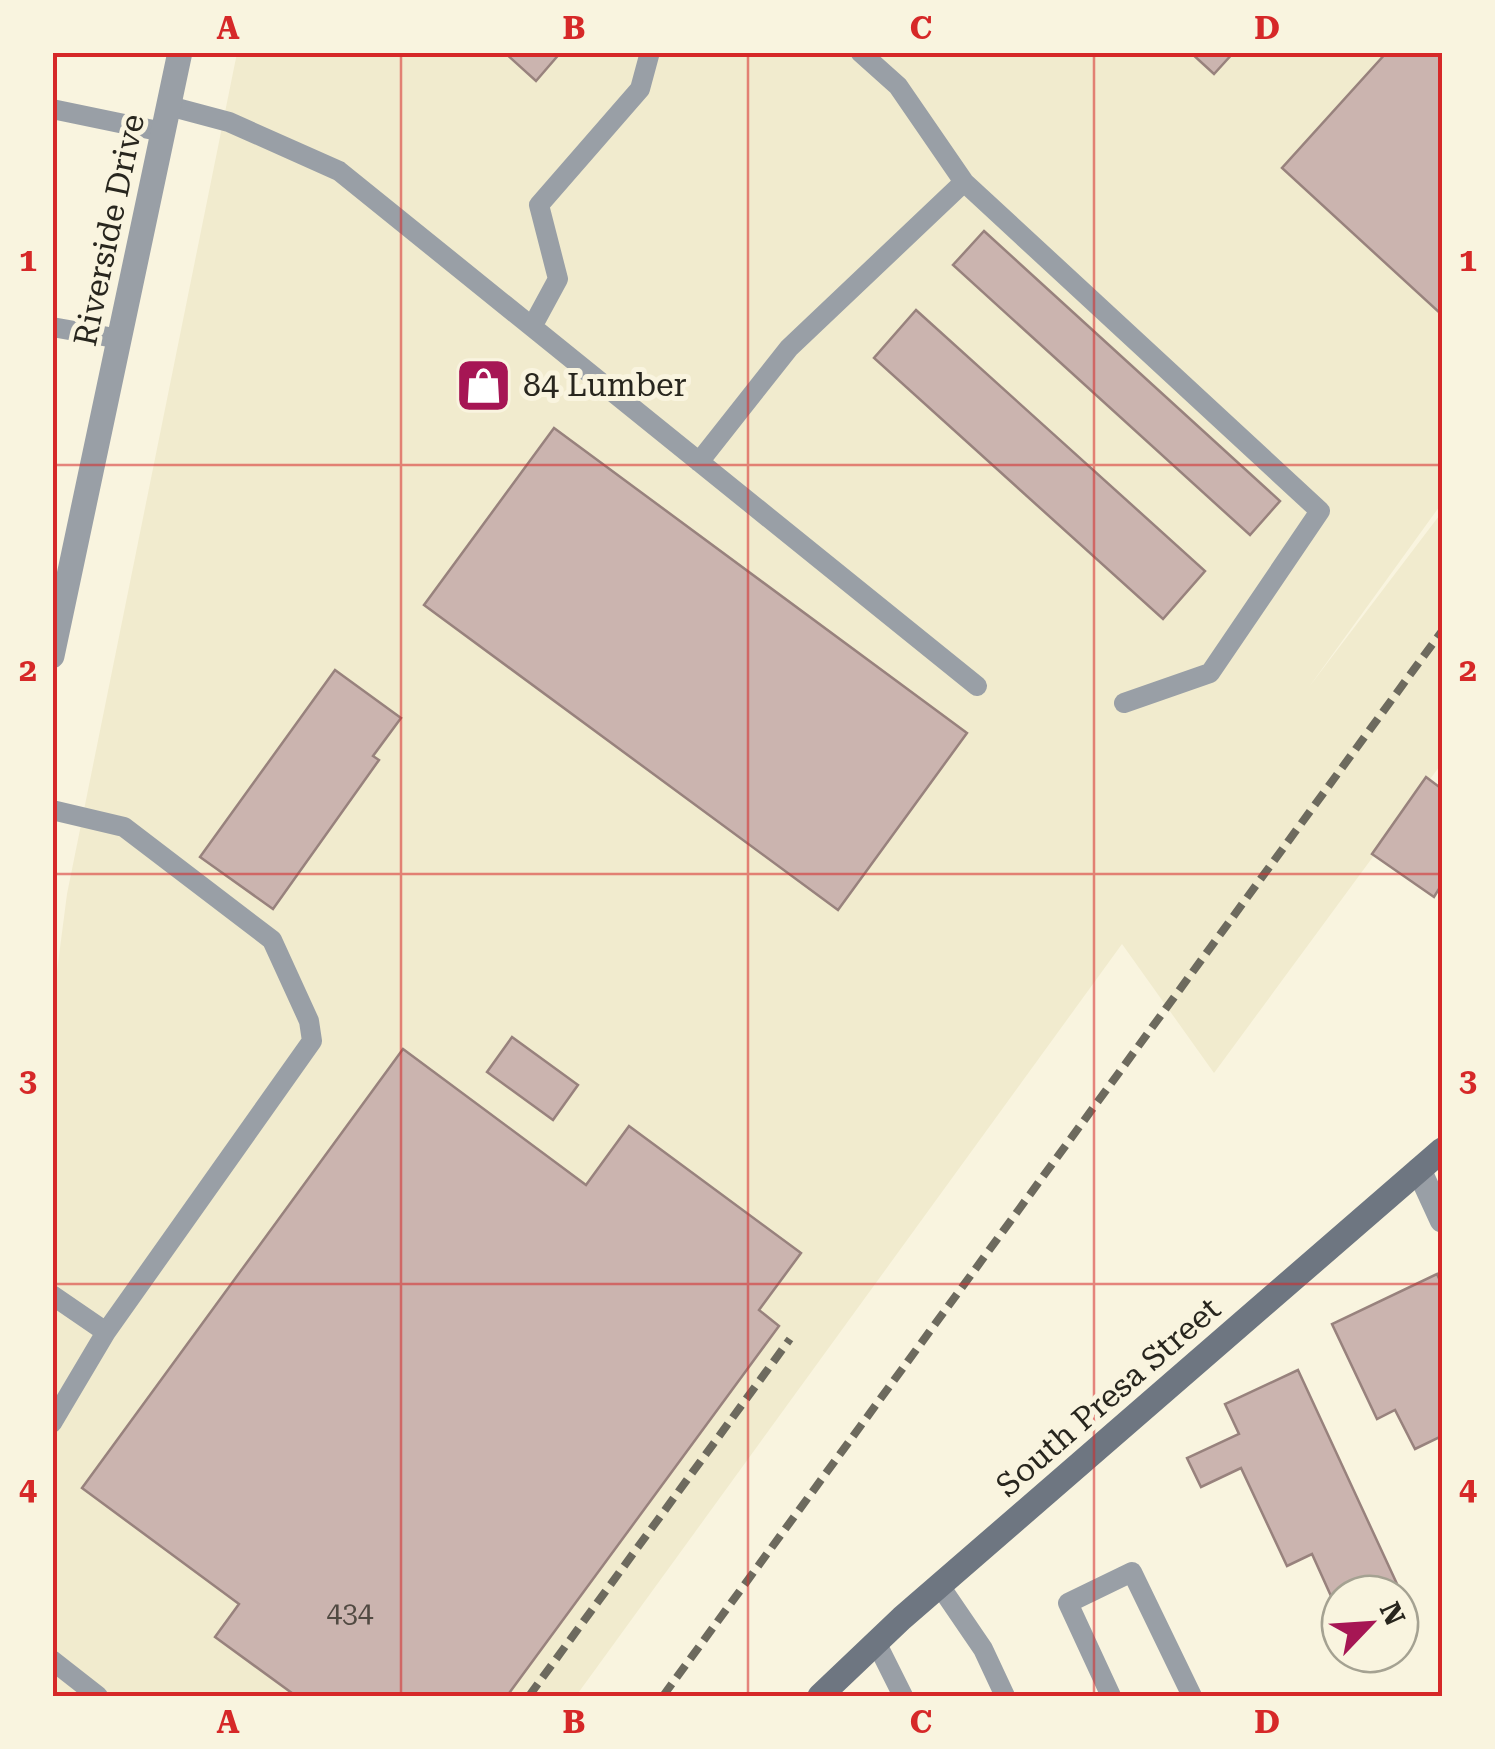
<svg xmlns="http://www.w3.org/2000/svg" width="1495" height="1749" font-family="'Roboto Serif',serif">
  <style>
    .built { fill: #f1ebce }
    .building { fill: #cbb4af; stroke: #98827d; stroke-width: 2.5 }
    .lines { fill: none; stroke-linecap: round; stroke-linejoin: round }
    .lane { stroke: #999fa6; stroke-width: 20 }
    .street { stroke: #999fa6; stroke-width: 25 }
    .secondary { stroke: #6e7681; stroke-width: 25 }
    .rail { stroke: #6d6a5e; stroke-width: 8; stroke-dasharray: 15 8; stroke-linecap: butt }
    .grid { fill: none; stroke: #d62828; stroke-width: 2.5; stroke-opacity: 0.55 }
    .labels { text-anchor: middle; stroke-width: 10; stroke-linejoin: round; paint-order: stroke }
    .number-label { font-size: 28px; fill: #514a42 }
    .street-label { font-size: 32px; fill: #28261e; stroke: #f9f4df }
    .poi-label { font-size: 32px; fill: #28261e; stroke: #f9f4df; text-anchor: start }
    .neatline { fill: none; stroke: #d62828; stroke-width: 4 }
    .grid-label { font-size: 32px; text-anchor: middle; font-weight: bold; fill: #d62828 }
  </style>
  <rect width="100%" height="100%" fill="#f9f4df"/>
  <path class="built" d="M237,53H1442V503L1309,687L1442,512V763L1214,1073L1122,944L576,1696H53V1002L67,894Z"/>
  <path class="building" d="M504,52H561L536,81Z
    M1190,52H1234L1214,74Z
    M1387,52H1442V315L1282,168Z
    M984,231L1280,501L1250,535L953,265Z
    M916,310L1205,571L1163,619L874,358Z
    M554,428L967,733L838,910L424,605Z
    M335,670L401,718L373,756L379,760L273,909L200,857Z
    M1426,777L1442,789V884L1434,897L1372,854Z
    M512,1037L578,1085L553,1120L487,1072Z
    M403,1049L586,1185L629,1126L801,1253L759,1310L779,1326L507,1696H296L215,1637L239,1604L82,1488Z
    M1437,1274L1442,1285V1436L1415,1449L1395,1410L1377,1419L1332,1324Z
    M1298,1370L1416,1625L1400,1633V1594H1340V1616L1312,1554L1287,1566L1241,1468L1201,1487L1187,1458L1239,1434L1225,1404Z"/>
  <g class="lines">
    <path class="lane" d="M860,52L898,86L964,182L1320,511L1210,673L1124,703
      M169,106L229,122L339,171L977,686
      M52,109L163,132
      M52,327L120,339
      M532,327L558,279L539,205L640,89L650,52
      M699,462L789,348L964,182
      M52,810L124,827L272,940L309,1021L312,1041L106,1332L52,1423
      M52,1295L106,1332
      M940,1586L983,1649L1005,1696
      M876,1642L903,1696
      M52,1660L98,1696
      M1111,1696L1068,1603L1132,1572L1192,1696"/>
    <path class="street" d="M52,656L180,52
      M1419,1170L1442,1220"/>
    <path class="secondary" d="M820,1696L902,1618L1442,1150"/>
    <path class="rail" d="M529,1696L790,1339
      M663,1696L1442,631"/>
  </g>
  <path class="grid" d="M401,52V1696M748,52V1696M1094,52V1696M52,465H1442M52,874H1442M52,1284H1442"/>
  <defs>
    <symbol id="shop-square" viewBox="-11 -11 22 22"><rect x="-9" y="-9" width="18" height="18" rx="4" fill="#a61654" stroke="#f9f4df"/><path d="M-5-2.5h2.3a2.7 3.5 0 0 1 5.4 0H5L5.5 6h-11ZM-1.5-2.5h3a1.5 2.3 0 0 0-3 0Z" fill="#fff"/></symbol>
  </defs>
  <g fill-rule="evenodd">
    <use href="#shop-square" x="452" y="354" width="63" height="63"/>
  </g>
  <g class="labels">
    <g class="number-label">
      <text x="350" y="1622">434</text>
    </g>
    <g class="street-label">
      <text transform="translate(109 230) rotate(-78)" y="11">Riverside Drive</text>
      <text transform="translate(1108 1397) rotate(-41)" y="11">South Presa Street</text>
    </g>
    <g class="poi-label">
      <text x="523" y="396">84 Lumber</text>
    </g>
  </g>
  <rect width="1495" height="1749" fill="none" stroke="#f9f4df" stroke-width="110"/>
  <g transform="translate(1370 1624) rotate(65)"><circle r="48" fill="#f9f4df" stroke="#a5a292" stroke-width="2.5"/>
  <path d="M0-8L18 38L0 25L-18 38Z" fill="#a61654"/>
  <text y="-15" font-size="28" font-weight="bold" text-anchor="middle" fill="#28261e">N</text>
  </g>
  <rect x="55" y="55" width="1385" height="1639" class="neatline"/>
  <g class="grid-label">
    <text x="228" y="39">A</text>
    <text x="574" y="39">B</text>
    <text x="921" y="39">C</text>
    <text x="1267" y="39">D</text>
    <text x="28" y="271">1</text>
    <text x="1468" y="271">1</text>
    <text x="28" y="681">2</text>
    <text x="1468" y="681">2</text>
    <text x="28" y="1091">3</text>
    <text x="1468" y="1091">3</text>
    <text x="28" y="1500">4</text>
    <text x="1468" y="1500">4</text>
    <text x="228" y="1733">A</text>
    <text x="574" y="1733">B</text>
    <text x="921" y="1733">C</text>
    <text x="1267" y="1733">D</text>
  </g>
</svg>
